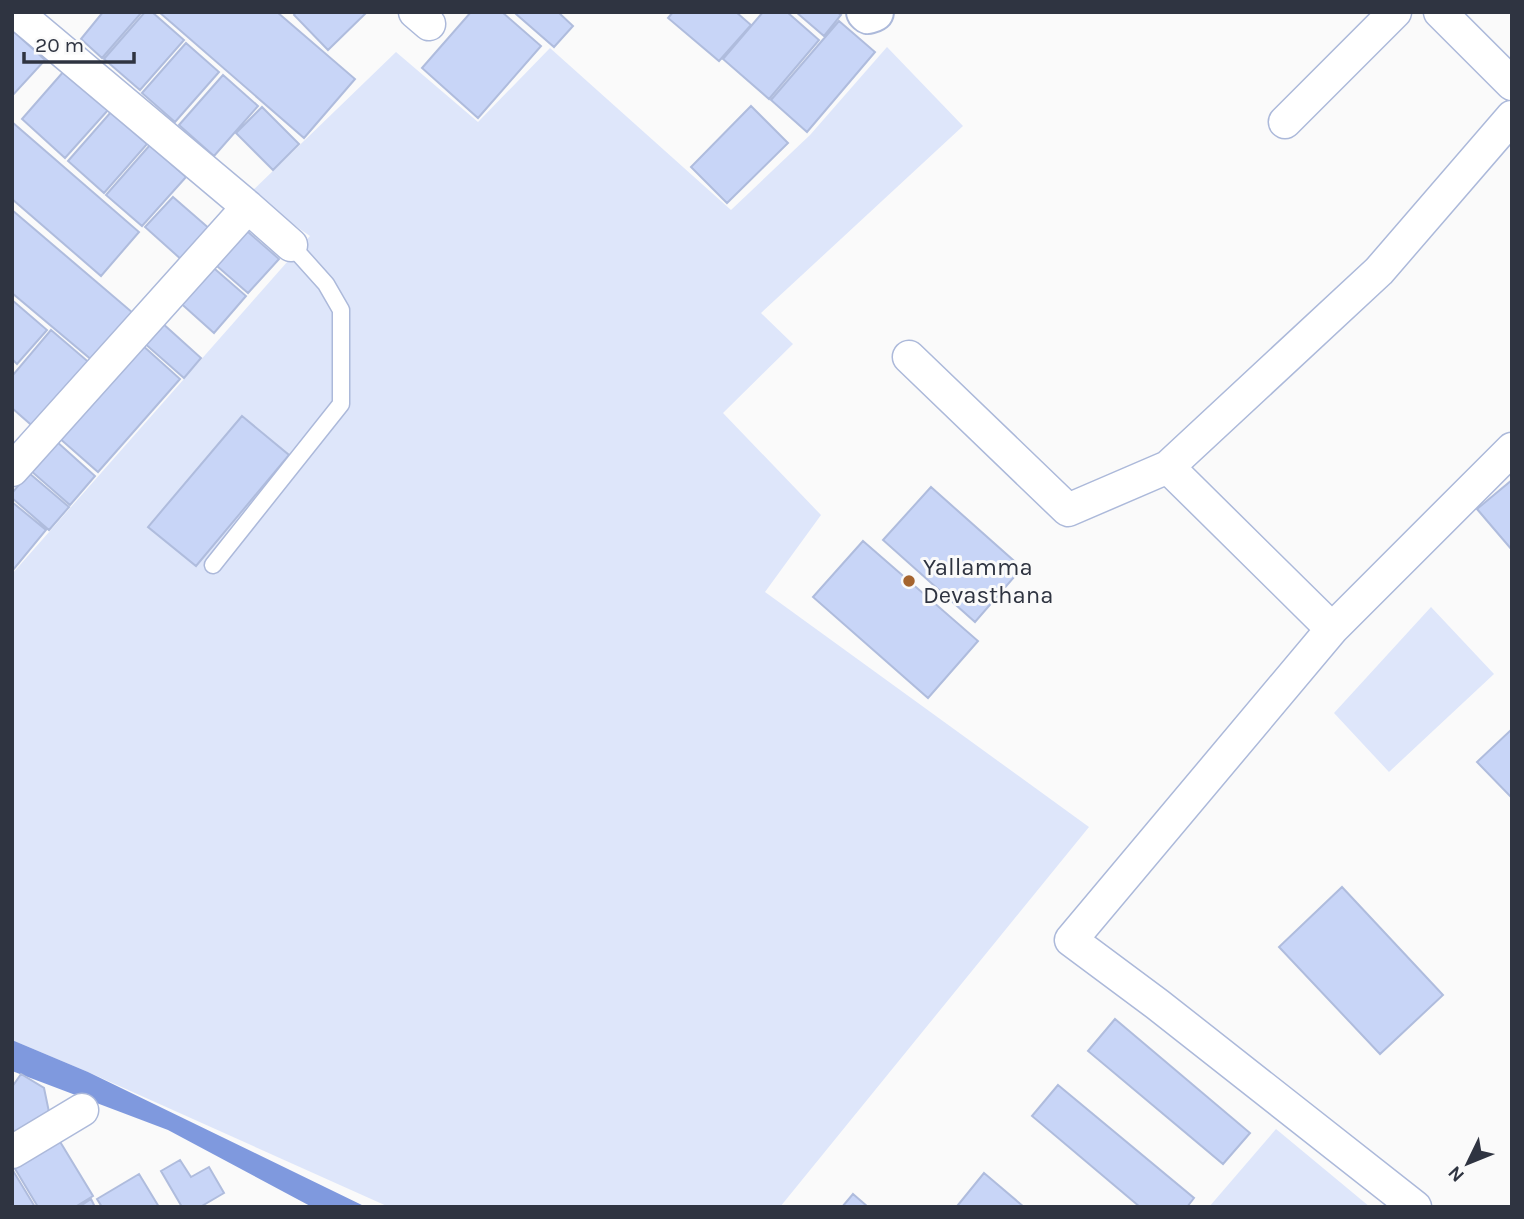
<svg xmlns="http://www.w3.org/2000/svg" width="1524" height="1219" font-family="Karla,sans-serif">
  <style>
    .green { fill: #dee6fa }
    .water { fill: #7f99de }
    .building { fill: #c8d5f7; stroke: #afbcdd; stroke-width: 2 }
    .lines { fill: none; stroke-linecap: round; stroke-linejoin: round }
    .service-casing { stroke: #acb9da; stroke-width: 19 }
    .minor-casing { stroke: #acb9da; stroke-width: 35 }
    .tertiary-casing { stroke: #acb9da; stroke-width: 42 }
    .service { stroke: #fff; stroke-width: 16 }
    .minor { stroke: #fff; stroke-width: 32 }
    .tertiary { stroke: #fff; stroke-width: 38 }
    .poi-dot { fill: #a5642e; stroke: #fafafa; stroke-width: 2.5 }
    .labels { text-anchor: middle; stroke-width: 6; stroke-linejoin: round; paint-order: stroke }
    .poi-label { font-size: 24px; fill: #2f3441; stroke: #fafafa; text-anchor: start }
  </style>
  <rect width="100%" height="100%" fill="#fafafa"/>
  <path class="green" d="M887,47L963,126L761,313L793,344L723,413L821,515L765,592L1089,827L780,1207H389L88,1072L12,1040V574L310,236L249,194L396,52L478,122L550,48L731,210L810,135Z
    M1431,607L1494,674L1389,772L1334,713Z
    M1276,1129L1370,1207H1209Z"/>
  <path class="water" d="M12,1040L88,1072L366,1207H312L168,1130L12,1071Z"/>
  <path class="building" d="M103,12H142L102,58L81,39Z
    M145,12H152L184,40L140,90L104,59Z
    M159,12H277L355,79L304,138Z
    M296,12H367L328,50L294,15Z
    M471,12H502L541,46L478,118L422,68Z
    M517,12H558L573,26L554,47L516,14Z
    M673,12H736L751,25L719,61L668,18Z
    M763,12H787L819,40L769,99L723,59Z
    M796,12H837L841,15L824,36Z
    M839,21L875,52L807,132L771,100Z
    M12,30L45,60L12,96Z
    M186,43L219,72L175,122L142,93Z
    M64,71L108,110L65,158L22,119Z
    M223,75L258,106L214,156L179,125Z
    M751,106L788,143L727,203L691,167Z
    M262,107L299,144L273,170L236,133Z
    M111,112L147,144L104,193L68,161Z
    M12,122L139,232L101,276L12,199Z
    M150,145L186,177L142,226L106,195Z
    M173,197L211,230L183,261L145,227Z
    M12,210L133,313L93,361L12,293Z
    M240,225L279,259L248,293L210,260Z
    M208,263L246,296L214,333L176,299Z
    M12,300L47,330L17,364L12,359Z
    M161,322L201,358L184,378L143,342Z
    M51,330L92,365L37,430L12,408V376Z
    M141,344L180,379L98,472L58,437Z
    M242,416L289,455L196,566L148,527Z
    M56,441L95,476L70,505L30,470Z
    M29,473L69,507L49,530L12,498V493Z
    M1512,480V550L1477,509Z
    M931,487L1022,568L975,622L883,540Z
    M12,502L46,530L13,570L12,569Z
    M863,541L978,641L928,698L813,597Z
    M1512,729V798L1477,762Z
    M1342,887L1443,995L1380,1054L1279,947Z
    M1115,1019L1250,1133L1223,1164L1088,1051Z
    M21,1074L44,1088L49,1112L12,1134V1087Z
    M1058,1085L1194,1198L1187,1207H1140L1032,1116Z
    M59,1140L93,1196L75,1207H38L14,1167Z
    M180,1160L191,1177L209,1167L224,1193L200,1207H182L161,1171Z
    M12,1169L35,1207H12Z
    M984,1173L1024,1207H960L958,1205Z
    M139,1174L159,1207H102L97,1199Z
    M853,1194L868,1207H842Z
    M91,1199L95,1207H79Z"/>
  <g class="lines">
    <defs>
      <path id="service" d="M213,565L341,404V310L326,284L291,245"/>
      <path id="minor" d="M16,12L248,207L291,245
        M415,12L429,24
        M1440,12L1512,84
        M1285,122L1395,12
        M909,357L1068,510L1168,467
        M12,470L248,207
        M1332,629L1168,467L1379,271L1512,117
        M12,1152L82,1110
        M1415,1207L1157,1004L1071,940L1332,629L1512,449"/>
      <path id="tertiary" d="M866,12L868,14L874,12"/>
    </defs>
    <use href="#service" class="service-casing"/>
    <use href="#minor" class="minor-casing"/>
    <use href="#tertiary" class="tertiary-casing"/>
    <use href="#service" class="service"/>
    <use href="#minor" class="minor"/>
    <use href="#tertiary" class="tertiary"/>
  </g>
  <circle class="poi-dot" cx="909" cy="581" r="7"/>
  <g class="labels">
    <g class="poi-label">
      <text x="923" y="575">Yallamma<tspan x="923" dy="28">Devasthana</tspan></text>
    </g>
  </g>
  <rect width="1524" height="1219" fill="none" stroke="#2f3441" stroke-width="28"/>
  <g transform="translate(1468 1163) rotate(227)" stroke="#fafafa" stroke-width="5" paint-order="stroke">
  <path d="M0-5L12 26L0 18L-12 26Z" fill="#2f3441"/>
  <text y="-10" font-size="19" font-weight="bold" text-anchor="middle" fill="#2f3441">N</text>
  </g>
  <path d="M24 52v10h110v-10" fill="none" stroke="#2f3441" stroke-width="3.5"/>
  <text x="35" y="52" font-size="21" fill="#2f3441" stroke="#fafafa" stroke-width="5" paint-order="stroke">20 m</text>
</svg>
